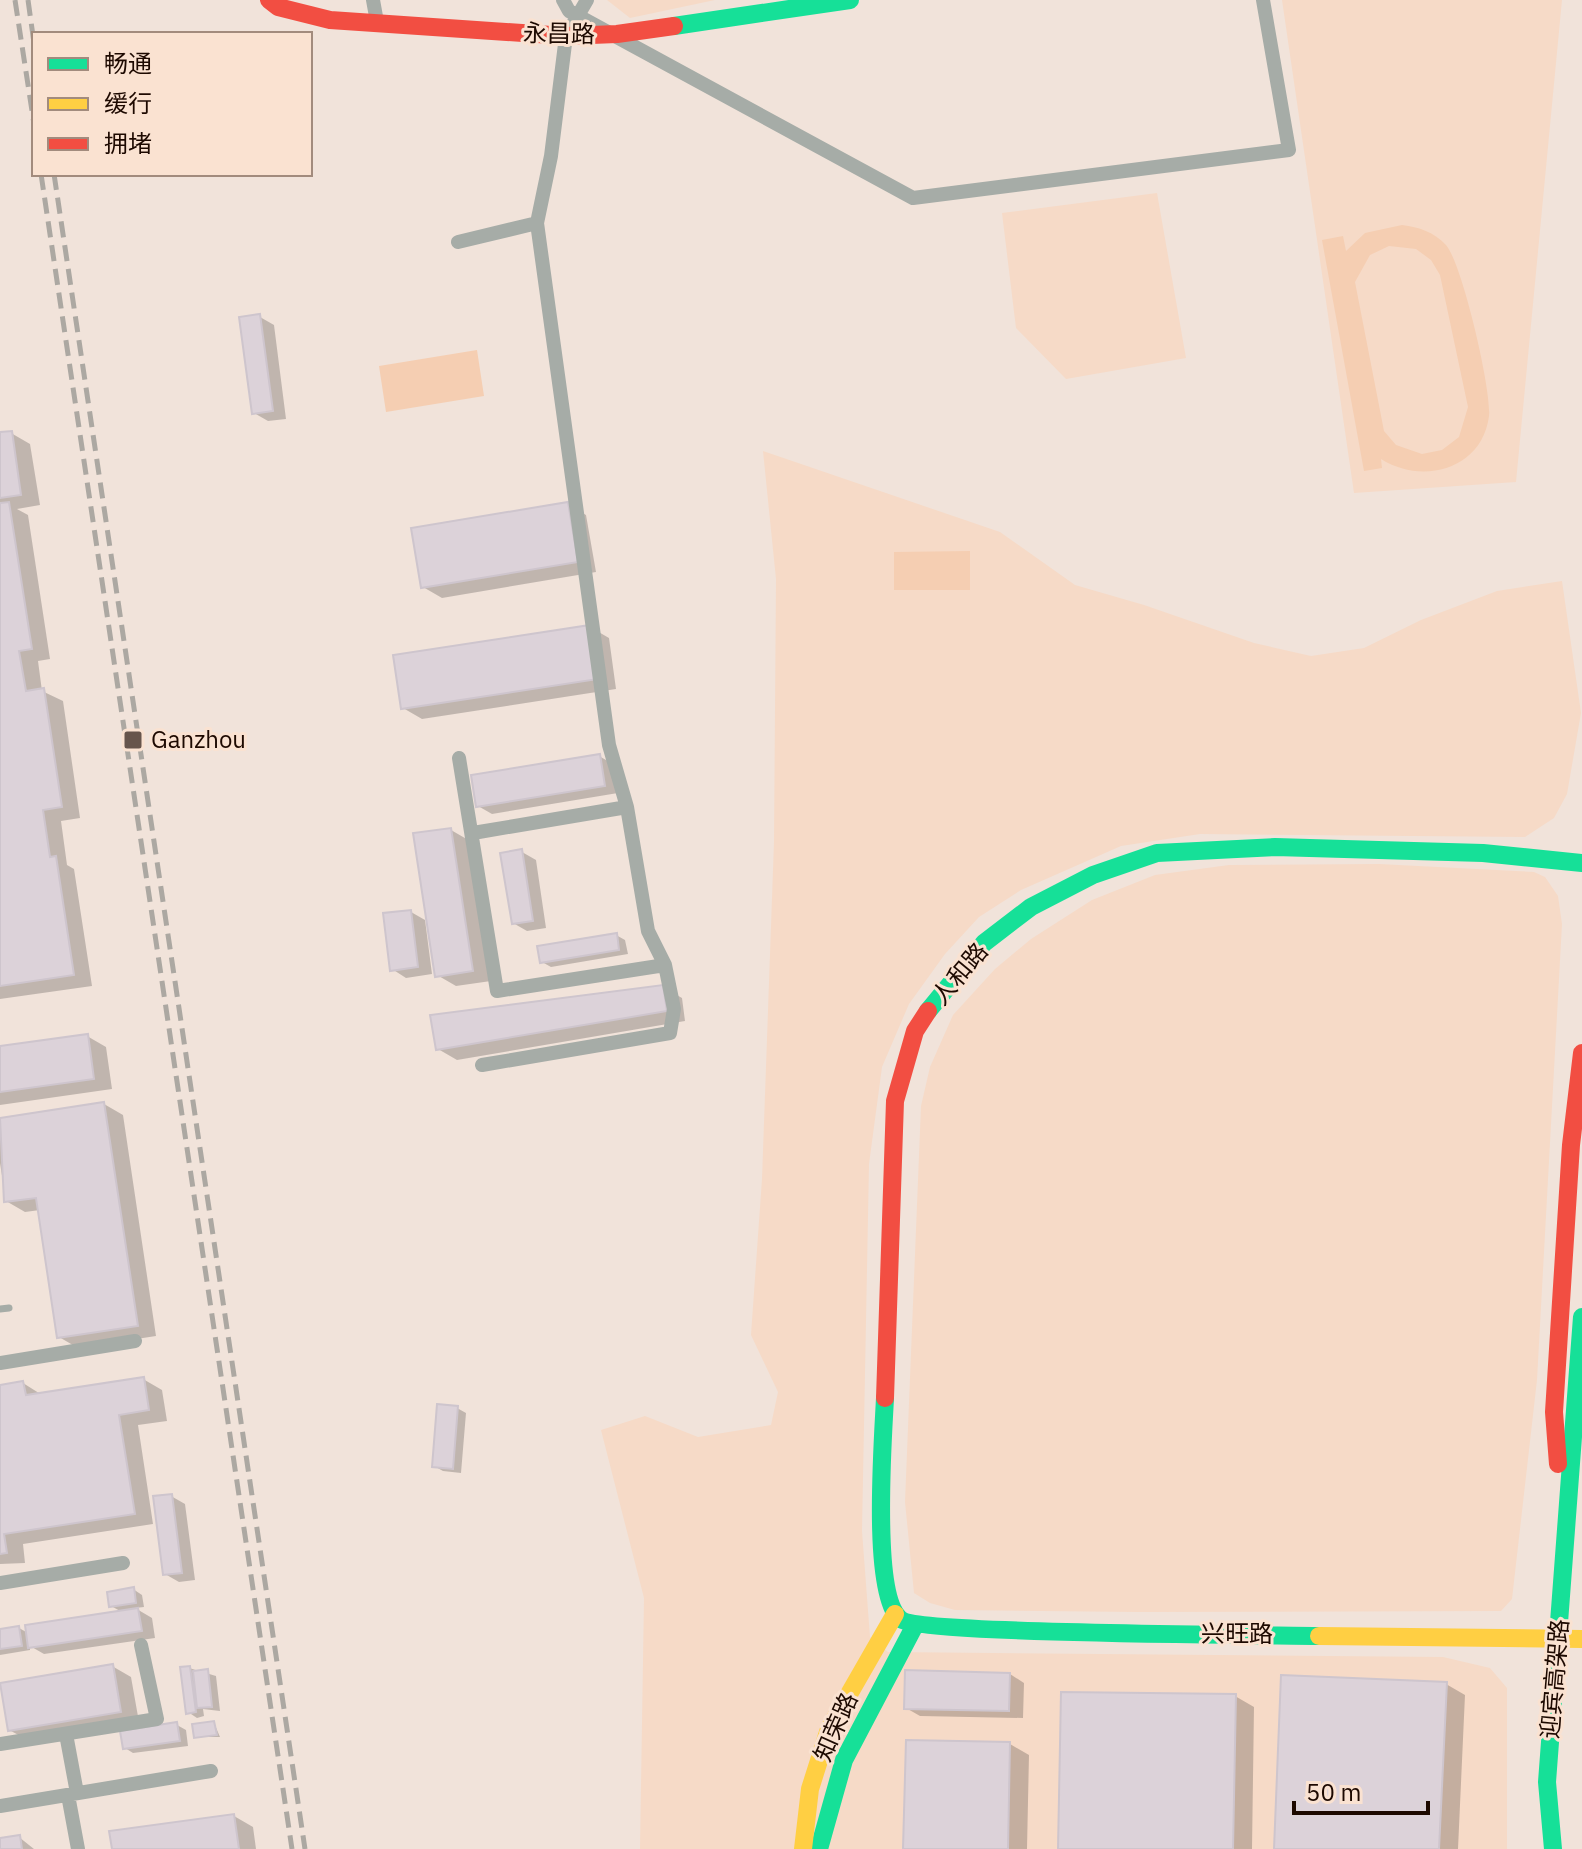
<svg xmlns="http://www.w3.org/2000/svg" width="1582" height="1849" font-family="'IBM Plex Sans','Noto Sans SC',sans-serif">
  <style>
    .built { fill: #f6dac7 }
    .green { fill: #f5ceb2; fill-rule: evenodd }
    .shadow { fill: #0003 }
    .building { fill: #dcd2d9; stroke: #cec5cd; stroke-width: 2 }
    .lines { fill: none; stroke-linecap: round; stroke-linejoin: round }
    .lane { stroke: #a6aca7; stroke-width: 7 }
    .street { stroke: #a6aca7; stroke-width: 14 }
    .fast { stroke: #16e098; stroke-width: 18 }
    .slow { stroke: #ffcf43; stroke-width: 18 }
    .jam { stroke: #f24e42; stroke-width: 18 }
    .rail { stroke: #aca8a2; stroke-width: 5; stroke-dasharray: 16 8; stroke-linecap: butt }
    .fast-bridge { stroke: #16e098; stroke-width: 18 }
    .jam-bridge { stroke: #f24e42; stroke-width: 18 }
    .poi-dot { fill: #67554c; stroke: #fae2d1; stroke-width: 3 }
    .labels { text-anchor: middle; stroke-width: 6; stroke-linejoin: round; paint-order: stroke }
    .street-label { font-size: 24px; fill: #1d0900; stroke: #fae2d1 }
    .poi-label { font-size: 24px; fill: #1d0900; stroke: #fae2d1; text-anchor: start }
  </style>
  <rect width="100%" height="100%" fill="#f1e3da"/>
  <path class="built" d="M607,0H715L630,18Z
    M1282,0H1562L1516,482L1354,493Z
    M1157,193L1186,358L1066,379L1016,328L1002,213Z
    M763,451L1000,532L1075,585L1144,605L1254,643L1311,656L1364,648L1421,620L1497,591L1562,581L1581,713L1567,794L1554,818L1525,837L1200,834L1121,846L1021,890L979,917L945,954L909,1004L882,1067L869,1164L862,1531L870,1637L888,1652L1443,1657L1490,1668L1507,1688V1849H640L644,1598L601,1430L645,1416L698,1437L771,1425L778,1392L751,1335L762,1179L774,842L776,579Z
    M1379,864L1534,872L1545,877L1558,896L1562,924L1537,1380L1512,1599L1501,1611L1138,1612L955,1610L930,1603L914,1593L905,1502L921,1106L930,1067L953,1015L995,969L1031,939L1092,900L1155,875L1229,865Z"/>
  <path class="green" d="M1402,225C1419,227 1434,232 1446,245C1462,263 1492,391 1489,416C1482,470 1422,485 1381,459L1382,468L1364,471L1322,240L1343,236L1346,251L1365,233ZM1389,246L1416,249L1431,260L1440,275L1468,407L1459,437L1442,450L1422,454L1396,445L1384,431L1355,282L1370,255Z
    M477,350L484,396L386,412L379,366Z
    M970,551V590H894V552Z"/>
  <path class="shadow" d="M260,317L274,325L286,419L268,421L254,413Z
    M11,433L30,444L40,505L17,509L28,515L50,659L38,661L42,691L63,701L80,818L61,821L67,865L74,869L92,986L0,999V434Z
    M567,504L586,515L596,572L442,598L423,587Z
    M590,627L609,638L616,689L422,719L403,708Z
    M599,756L613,764L618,793L492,814L478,806Z
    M451,830L470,841L491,981L456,986L437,975Z
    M522,852L536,860L546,928L527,931L513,923Z
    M411,912L425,920L432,974L406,978L392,969Z
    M616,935L625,940L628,954L551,967L542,962Z
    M663,987L682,998L685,1021L457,1060L438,1049Z
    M87,1036L106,1047L112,1089L0,1105V1048Z
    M104,1104L123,1115L156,1336L78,1348L59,1337L40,1210L25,1212L6,1201L0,1163V1120Z
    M143,1379L162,1390L167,1421L138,1425L153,1524L23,1544L25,1563L0,1564V1387L23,1383L42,1395Z
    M457,1408L466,1413L461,1473L443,1471L434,1466Z
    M171,1496L185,1504L195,1580L179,1582L165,1574Z
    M133,1589L142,1595L144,1607L135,1608L152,1618L155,1638L44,1654L30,1646V1650L0,1655V1631L19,1628L28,1633L122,1612L111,1606Z
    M112,1666L131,1677L139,1722L28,1740L9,1730Z
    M189,1668L216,1676L220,1711L203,1709L204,1716L197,1718L188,1712Z
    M1010,1674L1024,1683L1023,1718L920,1716L906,1708Z
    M1446,1684L1465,1695L1458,1849H1276Z
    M1235,1696L1254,1707L1252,1849H1060Z
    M214,1723L220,1737H195Z
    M177,1725L186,1730L188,1746L133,1753L125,1748Z
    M1010,1744L1029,1755L1027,1849H905Z
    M234,1816L253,1827L256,1849H114Z
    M19,1837L34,1849H0V1840Z"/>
  <path class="building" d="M260,314L273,411L252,414L239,317Z
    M12,431L21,495L0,498V432Z
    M9,502L32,649L19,651L26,691L44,688L62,807L43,810L50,857L56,856L74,975L0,986V503Z
    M568,502L578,562L421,588L411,528Z
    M590,625L598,679L401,709L393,655Z
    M600,754L605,786L476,807L471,775Z
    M451,828L473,971L435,977L413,833Z
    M522,849L533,921L512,924L500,853Z
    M411,910L418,967L390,971L383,913Z
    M617,933L619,950L540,963L537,946Z
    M663,985L667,1011L436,1050L430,1015Z
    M88,1034L94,1079L0,1092V1046Z
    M104,1102L138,1326L57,1338L36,1198L4,1202L0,1118Z
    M144,1377L149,1410L119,1415L135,1514L4,1534L7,1553L0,1554V1385L23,1381L26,1395Z
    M437,1404L458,1406L453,1469L432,1467Z
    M172,1494L182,1573L163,1575L153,1496Z
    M134,1587L136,1603L109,1607L107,1592Z
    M138,1608L142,1631L28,1648L25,1625Z
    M19,1626L22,1646L0,1649V1629Z
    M113,1664L121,1712L8,1731L0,1683Z
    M190,1666L196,1712L186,1714L180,1667Z
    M208,1669L212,1707L197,1708L193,1671Z
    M905,1670L1010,1673L1009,1711L904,1709Z
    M1281,1675L1447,1682L1439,1849H1274Z
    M1061,1692L1236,1694L1233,1849H1058Z
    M214,1721L217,1735L194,1738L192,1724Z
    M177,1722L180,1741L123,1749L120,1731Z
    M906,1740L1010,1742L1008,1849H903Z
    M234,1814L239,1849H112L109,1831Z
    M20,1835L22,1849H0V1838Z"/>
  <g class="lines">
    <path class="lane" d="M0,1309L9,1308"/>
    <path class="street" d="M373,0L377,22
      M563,0L569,11L913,198L1289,150L1263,0
      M458,242L537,223L551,156L566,36L587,0
      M459,758L497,991L665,965
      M473,833L627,807
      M482,1065L670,1033L674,1009L665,965L648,931L627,807L609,745L537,223
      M0,1363L135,1341
      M0,1583L123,1563
      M66,1734L77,1793
      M0,1744L157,1719L141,1645
      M68,1795L78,1849
      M0,1806L211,1771"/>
    <path class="fast" d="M674,26L850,0
      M928,1011L984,943L1031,907L1093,875L1157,853L1275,847L1483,853L1582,863
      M885,1398C883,1440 871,1594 900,1619C917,1634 1270,1635 1319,1636
      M819,1849L844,1760L915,1625"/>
    <path class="slow" d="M1319,1636L1582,1639
      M803,1849L810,1789L829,1729L895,1614"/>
    <path class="jam" d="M269,0L278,7L330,20L566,36L617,34L674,26
      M885,1398L895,1101L915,1031L928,1011"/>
    <path class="rail" d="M15,0L34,124
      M28,0L34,43
      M41,174L292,1849
      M54,174L305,1849"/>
    <path class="fast-bridge" d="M1553,1849L1547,1782L1582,1317"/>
    <path class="jam-bridge" d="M1558,1464L1554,1412L1571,1145L1582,1053"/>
  </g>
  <rect class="poi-dot" x="123" y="730" width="20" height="20" rx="4"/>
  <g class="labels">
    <g class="street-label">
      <text transform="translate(559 34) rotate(1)" y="8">永昌路</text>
      <text transform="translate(960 974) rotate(-50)" y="8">人和路</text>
      <text x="1237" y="1642">兴旺路</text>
      <text transform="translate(1555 1679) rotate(-85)" y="8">迎宾高架路</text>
      <text transform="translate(836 1727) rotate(-66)" y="8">知荣路</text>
    </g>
    <g class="poi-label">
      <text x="151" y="748">Ganzhou</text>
    </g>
  </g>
  <rect x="32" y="32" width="280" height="144" fill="#fae2d1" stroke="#a28b7d" stroke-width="2"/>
  <rect x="48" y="58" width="40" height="12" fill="#16e098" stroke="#a28b7d" stroke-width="2"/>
  <text x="104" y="72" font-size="24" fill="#1d0900">畅通</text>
  <rect x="48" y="98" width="40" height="12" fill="#ffcf43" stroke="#a28b7d" stroke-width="2"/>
  <text x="104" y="112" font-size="24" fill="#1d0900">缓行</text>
  <rect x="48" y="138" width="40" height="12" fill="#f24e42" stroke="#a28b7d" stroke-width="2"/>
  <text x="104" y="152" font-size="24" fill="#1d0900">拥堵</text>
  <path d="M1294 1801v12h134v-12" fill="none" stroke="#1d0900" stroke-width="4"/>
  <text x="1306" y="1801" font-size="24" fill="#1d0900" stroke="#fae2d1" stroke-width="6" paint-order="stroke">50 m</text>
</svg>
